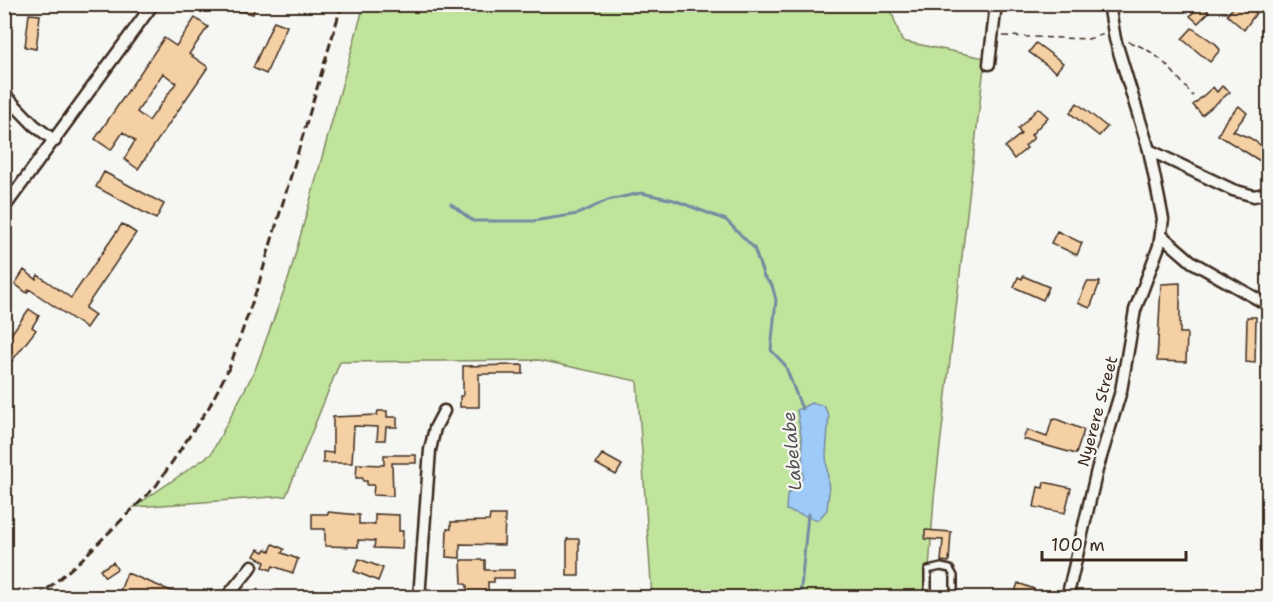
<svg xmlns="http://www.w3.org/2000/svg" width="1273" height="602" font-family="'Shantell Sans',sans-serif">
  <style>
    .green { fill: #c1e49d; stroke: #7e875e; stroke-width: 1.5 }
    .water { fill: #9ecaf8; stroke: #768aa1; stroke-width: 1.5 }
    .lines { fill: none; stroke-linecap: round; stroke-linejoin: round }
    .stream { stroke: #768aa1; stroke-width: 3 }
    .building { fill: #f5d0a5; stroke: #3b2a1e; stroke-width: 1.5; fill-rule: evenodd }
    .lane-casing { stroke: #3b2a1e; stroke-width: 10 }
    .street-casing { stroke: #3b2a1e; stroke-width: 15 }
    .path { stroke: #3b2a1e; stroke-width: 1.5; stroke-dasharray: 6 4.5; stroke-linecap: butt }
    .lane { stroke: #f6f6f2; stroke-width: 5 }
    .street { stroke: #f6f6f2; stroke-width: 10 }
    .rail { stroke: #3b2a1e; stroke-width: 3; stroke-dasharray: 9 4.5; stroke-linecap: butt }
    .labels { text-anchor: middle; stroke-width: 4.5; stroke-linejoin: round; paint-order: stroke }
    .street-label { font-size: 16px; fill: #3b2a1e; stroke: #f6f6f2 }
    .water-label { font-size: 18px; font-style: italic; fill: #545254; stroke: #f6f6f2 }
  </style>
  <rect width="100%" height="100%" fill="#f6f6f2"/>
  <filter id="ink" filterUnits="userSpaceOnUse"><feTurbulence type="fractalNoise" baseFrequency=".0167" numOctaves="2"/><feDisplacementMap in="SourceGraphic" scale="12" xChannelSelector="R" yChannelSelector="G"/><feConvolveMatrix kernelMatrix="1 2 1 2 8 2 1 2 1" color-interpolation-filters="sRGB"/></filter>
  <g filter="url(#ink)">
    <path class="green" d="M364,5H889L902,41L985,58L934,498L927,597H652L637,381L539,360L340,362L286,496L134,507L211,454L255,370L289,277Z"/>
    <path class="water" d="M811,403L824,406L829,416L826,455L829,492L827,510L818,520L786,510L787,495L803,477L802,442L797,410Z"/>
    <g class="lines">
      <path class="stream" d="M451,204L473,221H533L578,214L608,200L641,193L674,200L726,220L754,248L764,277L772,285L776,300L771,350L785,365L802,409
        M800,598L808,514"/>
    </g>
    <path class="building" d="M227,4H255L253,14L227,8Z
      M1201,4L1209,12L1198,23L1190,16Z
      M1236,4H1246L1256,13L1244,30L1227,15Z
      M29,14L40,15L36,49L25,47Z
      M195,18L208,27L189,54L208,67L138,169L124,159L135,141L123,132L111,150L95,139L164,38L176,46ZM163,73L176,83L149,121L137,112Z
      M274,21L287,26L266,74L253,68Z
      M1192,28L1216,44L1220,50L1210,62L1182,39Z
      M1036,43L1063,63L1056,72L1029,52Z
      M1222,86L1230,92L1202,115L1193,105L1213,87L1217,92Z
      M1077,103L1107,127L1099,136L1070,113Z
      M1239,106L1247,113L1233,131L1250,138L1269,151L1265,164L1218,135L1226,120Z
      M1038,108L1048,117L1031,135L1034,138L1025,146L1027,148L1014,159L1005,147L1021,134L1018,129Z
      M104,172L164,204L156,219L96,187Z
      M122,224L136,233L85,308L95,315L86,328L29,289L27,293L15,284L24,270L36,279L38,275L71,298Z
      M1057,231L1082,243L1077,255L1051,243Z
      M1023,276L1049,287L1043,300L1014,287L1018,277L1022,279Z
      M1087,282H1100L1090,308L1078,303Z
      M1180,283V333H1187L1186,362L1157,361L1161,284Z
      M29,309L39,316L32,327L36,330L4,371V344Z
      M1247,317H1256L1255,363L1246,362Z
      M523,365V374H479V407H460V396H463V366Z
      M378,411H387V417H397V427H386L385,440H377L378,427L354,426L352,463H323V452L333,453V417L377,415Z
      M1056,419L1084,430L1076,454L1023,439L1027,430L1047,437L1052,420Z
      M602,454L622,465L616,475L596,464Z
      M384,455H416V463H392L393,496L373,495L374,485H367V481H363V478H356L357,464L384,465Z
      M1044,482L1071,488L1065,513L1034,507L1038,487L1043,488Z
      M328,512L359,515V524H375V514L399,515V531H403L402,549L374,548L375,541L358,540V547L325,546V529H312V514H328Z
      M490,515H505L504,545L460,544V558L446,557L447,529H451V522L489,521Z
      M925,530L951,532L949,562L941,561L943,540L925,539Z
      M567,539H579V576H567Z
      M273,544L284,549L282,553L298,559L293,573L273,566L271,570L263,567L265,562L254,556L258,549L264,552L266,549L270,551Z
      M359,559L383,568L378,581L354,571Z
      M461,560H485V570H514V578H494V582H488V597H470L467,596V585L462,583Z
      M113,562L117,569L105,577L100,570Z
      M127,573L186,597H137L120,591Z
      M1018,583L1034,589L1030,597L1015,592Z"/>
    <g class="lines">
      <defs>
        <path id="lane" d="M928,598V570L941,567L950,569L954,576V598"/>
        <path id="street" d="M989,64L996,4
          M4,94L34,125L55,141
          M1149,150L1233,190L1254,196L1268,193
          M4,208L153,4
          M1161,235L1192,262L1268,305
          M226,598L252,566
          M419,598L430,450L435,428L444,411
          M1067,598L1097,470L1121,391L1135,310L1159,246L1163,219L1149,150L1115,39L1109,4"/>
      </defs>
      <use href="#lane" class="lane-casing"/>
      <use href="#street" class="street-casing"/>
      <path class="path" d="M1003,36L1088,39L1105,34
        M1128,42C1157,49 1175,74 1193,96"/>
      <use href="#lane" class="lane"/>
      <use href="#street" class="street"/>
      <path class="rail" d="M37,598L81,560L156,486L209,407L230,366L259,283L342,4"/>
    </g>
  </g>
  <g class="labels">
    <g class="street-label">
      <text transform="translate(1097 411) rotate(-75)" y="6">Nyerere Street</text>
    </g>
    <g class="water-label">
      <text transform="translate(792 451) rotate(-95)" y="6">Labelabe</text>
    </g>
  </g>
  <rect width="1273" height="602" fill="none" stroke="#f6f6f2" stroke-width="24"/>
  <rect x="12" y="12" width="1249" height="578" fill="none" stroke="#3b2a1e" stroke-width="2" filter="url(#ink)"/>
  <path d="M1042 551v9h144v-9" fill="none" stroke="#3b2a1e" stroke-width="3"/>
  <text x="1051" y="551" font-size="18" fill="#3b2a1e" stroke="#f6f6f2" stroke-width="4.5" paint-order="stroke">100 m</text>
</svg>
